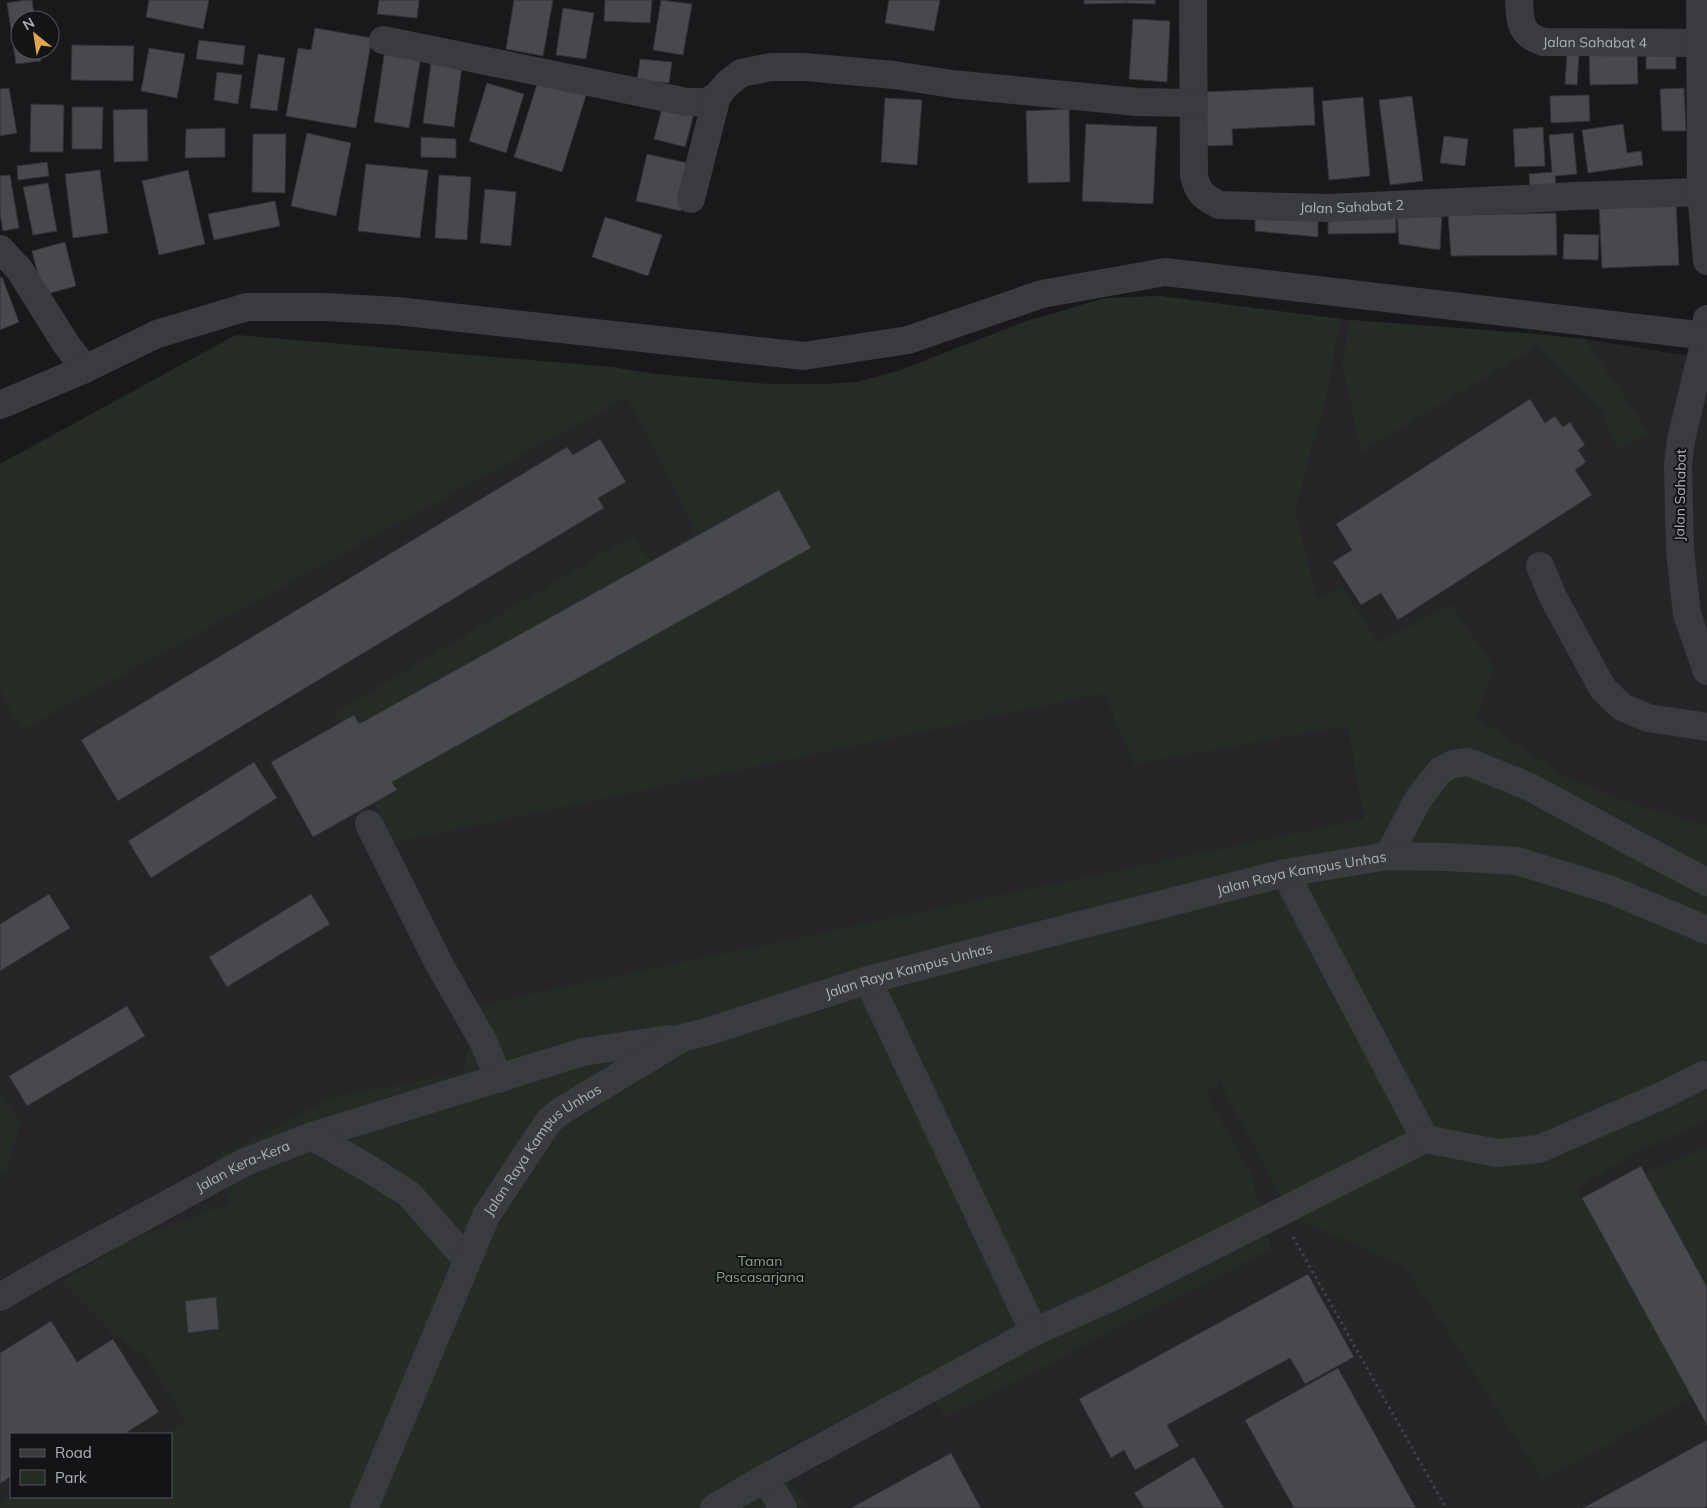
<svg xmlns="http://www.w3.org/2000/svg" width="1707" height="1508" font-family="Mulish,sans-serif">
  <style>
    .built { fill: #252528; fill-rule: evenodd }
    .green { fill: #252c26 }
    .building { fill: #48494d; stroke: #333337 }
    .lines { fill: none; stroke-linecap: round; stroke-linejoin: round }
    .path { stroke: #404246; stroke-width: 3; stroke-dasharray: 2.5 4; stroke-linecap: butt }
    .minor { stroke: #3a3b3f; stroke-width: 28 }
    .labels { text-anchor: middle; stroke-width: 4; stroke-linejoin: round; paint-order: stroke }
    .street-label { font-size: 14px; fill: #adb1b9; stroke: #141416 }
    .park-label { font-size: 14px; fill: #86a286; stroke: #141416 }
  </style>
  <rect width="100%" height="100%" fill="#19191b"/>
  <path class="built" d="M1159,296L1351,320L1524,333L1585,339L1707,359V1508H0V464L236,335L611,367L655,374L768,384H825L857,382L898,371L1024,322L1105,298ZM11,1434H171V1497H11Z"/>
  <path class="green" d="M1159,296L1340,319L1327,393L1295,509L1317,598L1341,587L1379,643L1450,604L1494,667L1476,718L1563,776L1630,803L1707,826V1119L1626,1158L1573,1191L1582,1198L1692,1397L1543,1480L1405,1266L1292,1217L1220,1082L1206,1094L1250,1172L1271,1249L946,1417L921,1379L770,1457L806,1505L799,1508H0V1504L11,1496L171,1497V1434H167L186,1421L145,1355L112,1333L62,1282L126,1242L231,1203L213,1159L334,1097L462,1073L479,1005L1364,819L1348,726L1134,764L1104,693L393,843L335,713L632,536L651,562L696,532L627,397L22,730L0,690V464L236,335L611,367L655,374L768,384H825L857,382L898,371L1024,322L1105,298Z
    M1351,320L1524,333L1585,339L1649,433L1617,449L1601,408L1537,346L1361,452L1342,362Z
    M0,1091L20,1123L6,1172H0Z
    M1707,1147V1287L1644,1173Z"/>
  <path class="building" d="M25,0H32L35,20H20V50H39L41,61L16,64L7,3Z
    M149,0H209L203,29L146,17Z
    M379,0H419L417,18L377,14Z
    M514,0H553L543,56L506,49Z
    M605,0H652L650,23L604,21Z
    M661,0L692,4L683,55L653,50Z
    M889,0H940L934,31L885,23Z
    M1084,0H1127L1126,3L1084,4Z
    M1127,0H1155V4L1126,3Z
    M563,8L594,13L586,59L556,55Z
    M1133,19L1170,21L1167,82L1129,79Z
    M315,28L372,38L356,128L286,116L298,48L311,50Z
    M199,40L245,46L243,65L196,59Z
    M72,45L134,46L133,81L71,80Z
    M1676,45V69H1646V46Z
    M149,48L185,54L177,98L141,91Z
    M1637,48L1638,84L1590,85L1589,49Z
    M385,50L421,56L409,128L374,122Z
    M258,54L285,58L277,111L250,108Z
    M1567,54L1579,55L1577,85L1565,84Z
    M640,59L672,62L669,83L637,80Z
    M431,63L462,66L454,127L423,123Z
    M217,72L242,75L238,104L214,100Z
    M540,75L588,89L562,172L514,157Z
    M487,83L524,94L506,153L469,141Z
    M1313,87L1315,125L1232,129L1233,145L1207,146L1204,92Z
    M9,88L17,133L0,136V89Z
    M1684,88L1686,131H1662L1660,89Z
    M1589,95L1590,121L1551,123L1550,96Z
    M1412,96L1423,181L1390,185L1379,100Z
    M1363,97L1370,176L1329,180L1322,101Z
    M885,98L922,100L917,165L881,162Z
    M664,101L695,110L685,147L654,139Z
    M31,104L64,105L63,152H30Z
    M72,107H103L102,149H72Z
    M147,109L148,161L114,162L113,110Z
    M1069,109L1070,182L1028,183L1026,111Z
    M1086,124L1157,127L1153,204L1082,201Z
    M1623,124L1627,153L1641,151L1643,165L1588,173L1582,130Z
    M1543,127L1545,166L1515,167L1513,129Z
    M225,128V157L185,158L186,129Z
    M307,133L351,143L336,216L291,206Z
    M1573,133L1577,174L1555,176L1556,187L1530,189L1529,174L1552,172L1549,135Z
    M253,134H286L285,193L252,192Z
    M1444,136L1468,139L1465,166L1440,163Z
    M421,137L456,139V158L421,157Z
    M647,154L692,164L681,211L636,201Z
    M47,162L49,176L18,180L17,166Z
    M366,164L428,170L420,238L358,231Z
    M100,170L108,233L73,238L65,174Z
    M188,170L205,244L159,255L142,181Z
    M10,175L19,228L3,231L0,215V176Z
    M439,175L471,177L467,240L435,238Z
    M48,183L57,231L33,235L23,187Z
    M485,189L516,192L511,246L480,243Z
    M275,201L280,226L214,240L208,214Z
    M1676,202L1679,265L1602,268L1599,206Z
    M1255,207L1318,211V237L1255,231Z
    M1328,210H1396V233L1328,234Z
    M1397,212H1442L1440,250L1399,244Z
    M1556,213L1557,255L1451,256L1448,215Z
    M605,217L662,235L648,276L592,257Z
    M1564,234L1599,235L1598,260L1563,259Z
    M65,242L76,286L43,295L32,251Z
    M2,277L19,322L0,330V278Z
    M1530,399L1545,423L1555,416L1563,427L1570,422L1585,445L1578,450L1586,462L1575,470L1592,495L1398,620L1381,593L1361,605L1333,562L1352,550L1336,524Z
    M600,439L626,482L598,498L604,508L118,801L81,740L567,447L573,455Z
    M779,490L811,548L392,782L397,790L313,837L271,762L354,715L359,724Z
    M254,762L277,798L151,878L128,841Z
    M49,894L70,928L0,971V924Z
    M311,894L330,924L227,987L209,957Z
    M127,1006L145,1036L27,1106L9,1076Z
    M1641,1166L1707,1287V1425L1582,1198Z
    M1308,1274L1354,1357L1305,1384L1290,1358L1167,1425L1179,1446L1135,1470L1124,1450L1111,1458L1079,1399Z
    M216,1297L219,1329L188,1333L185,1301Z
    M51,1321L77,1362L113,1339L159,1412L124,1434H11V1476L0,1484V1353Z
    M1338,1368L1416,1508H1294L1245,1420Z
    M1707,1440V1506L1704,1508H1583Z
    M951,1453L981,1508H851Z
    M1194,1457L1224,1508H1144L1134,1493Z"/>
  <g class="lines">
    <path class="path" d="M1293,1237L1446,1508"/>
    <g class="minor">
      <path id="s1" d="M1193,0L1194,176C1198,193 1204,197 1219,205L1328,208L1524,199L1574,196L1701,192"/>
      <path id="s2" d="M1519,0C1520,21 1520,35 1543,42L1707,43"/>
      <path d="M1700,0L1701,192L1707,261"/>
      <path d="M383,40L687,102H706L717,96"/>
      <path d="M691,199L717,96L727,84L741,73L771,67H805L894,75L952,84L1137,102L1194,103"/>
      <path d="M0,249L19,269L66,344L85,369"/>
      <path d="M1707,319L1706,336L1681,440L1678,465L1680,551L1687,614L1707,671"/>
      <path d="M0,405L85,369L157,334L247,307H325L397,311L804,356L908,340L1042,294L1165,272L1707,336"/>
      <path d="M1540,566L1553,597L1603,689L1622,707L1648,718L1707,727"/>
      <path d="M369,824L439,964L483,1041L499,1079"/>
      <path d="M1388,856L1419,798L1440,771L1453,764L1468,762L1530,787L1635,844L1707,882"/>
      <path d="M868,980L1034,1332L1114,1296L1425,1139L1285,873"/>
      <path d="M312,1136L583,1052L670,1039"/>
      <path d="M1425,1139L1497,1153L1539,1149L1663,1095L1703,1075"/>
      <path id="s3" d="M0,1297L46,1270L245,1162L312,1136L366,1167L409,1194L467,1260"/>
      <path d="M765,1478L783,1508"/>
      <path id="s4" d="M364,1508L486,1216L530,1149L549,1121L561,1111L682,1038L706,1032L868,980L979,951L1285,873L1388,856L1446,857L1517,861L1611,890L1707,930"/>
      <path d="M714,1508L765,1478L1034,1332"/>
    </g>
  </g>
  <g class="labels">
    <g class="street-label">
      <text dy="5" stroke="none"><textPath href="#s2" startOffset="105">Jalan Sahabat 4</textPath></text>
      <text dy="5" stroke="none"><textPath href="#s1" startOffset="349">Jalan Sahabat 2</textPath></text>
      <text transform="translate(1680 495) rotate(-89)" y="5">Jalan Sahabat</text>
      <text dy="5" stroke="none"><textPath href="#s4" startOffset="1229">Jalan Raya Kampus Unhas</textPath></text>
      <text dy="5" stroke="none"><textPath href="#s4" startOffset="824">Jalan Raya Kampus Unhas</textPath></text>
      <text dy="5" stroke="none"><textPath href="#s4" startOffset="405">Jalan Raya Kampus Unhas</textPath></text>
      <text dy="5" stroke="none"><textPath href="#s3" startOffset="276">Jalan Kera-Kera</textPath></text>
    </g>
    <g class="park-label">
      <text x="760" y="1266">Taman<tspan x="760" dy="16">Pascasarjana</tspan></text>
    </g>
  </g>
  <rect x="10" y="1433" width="162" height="65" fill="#141416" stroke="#515357"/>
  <rect x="20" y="1449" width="25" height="8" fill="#3a3b3f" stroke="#515357"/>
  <text x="55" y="1458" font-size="15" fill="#adb1b9">Road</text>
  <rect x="20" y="1470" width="25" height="15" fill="#252c26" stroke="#515357"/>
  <text x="55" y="1483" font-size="15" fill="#adb1b9">Park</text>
  <g transform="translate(35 35) rotate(330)"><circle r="24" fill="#141416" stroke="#515357"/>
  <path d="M0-4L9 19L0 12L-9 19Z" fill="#e0a64c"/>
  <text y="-8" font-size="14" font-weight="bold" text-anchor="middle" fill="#adb1b9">N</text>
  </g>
</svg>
